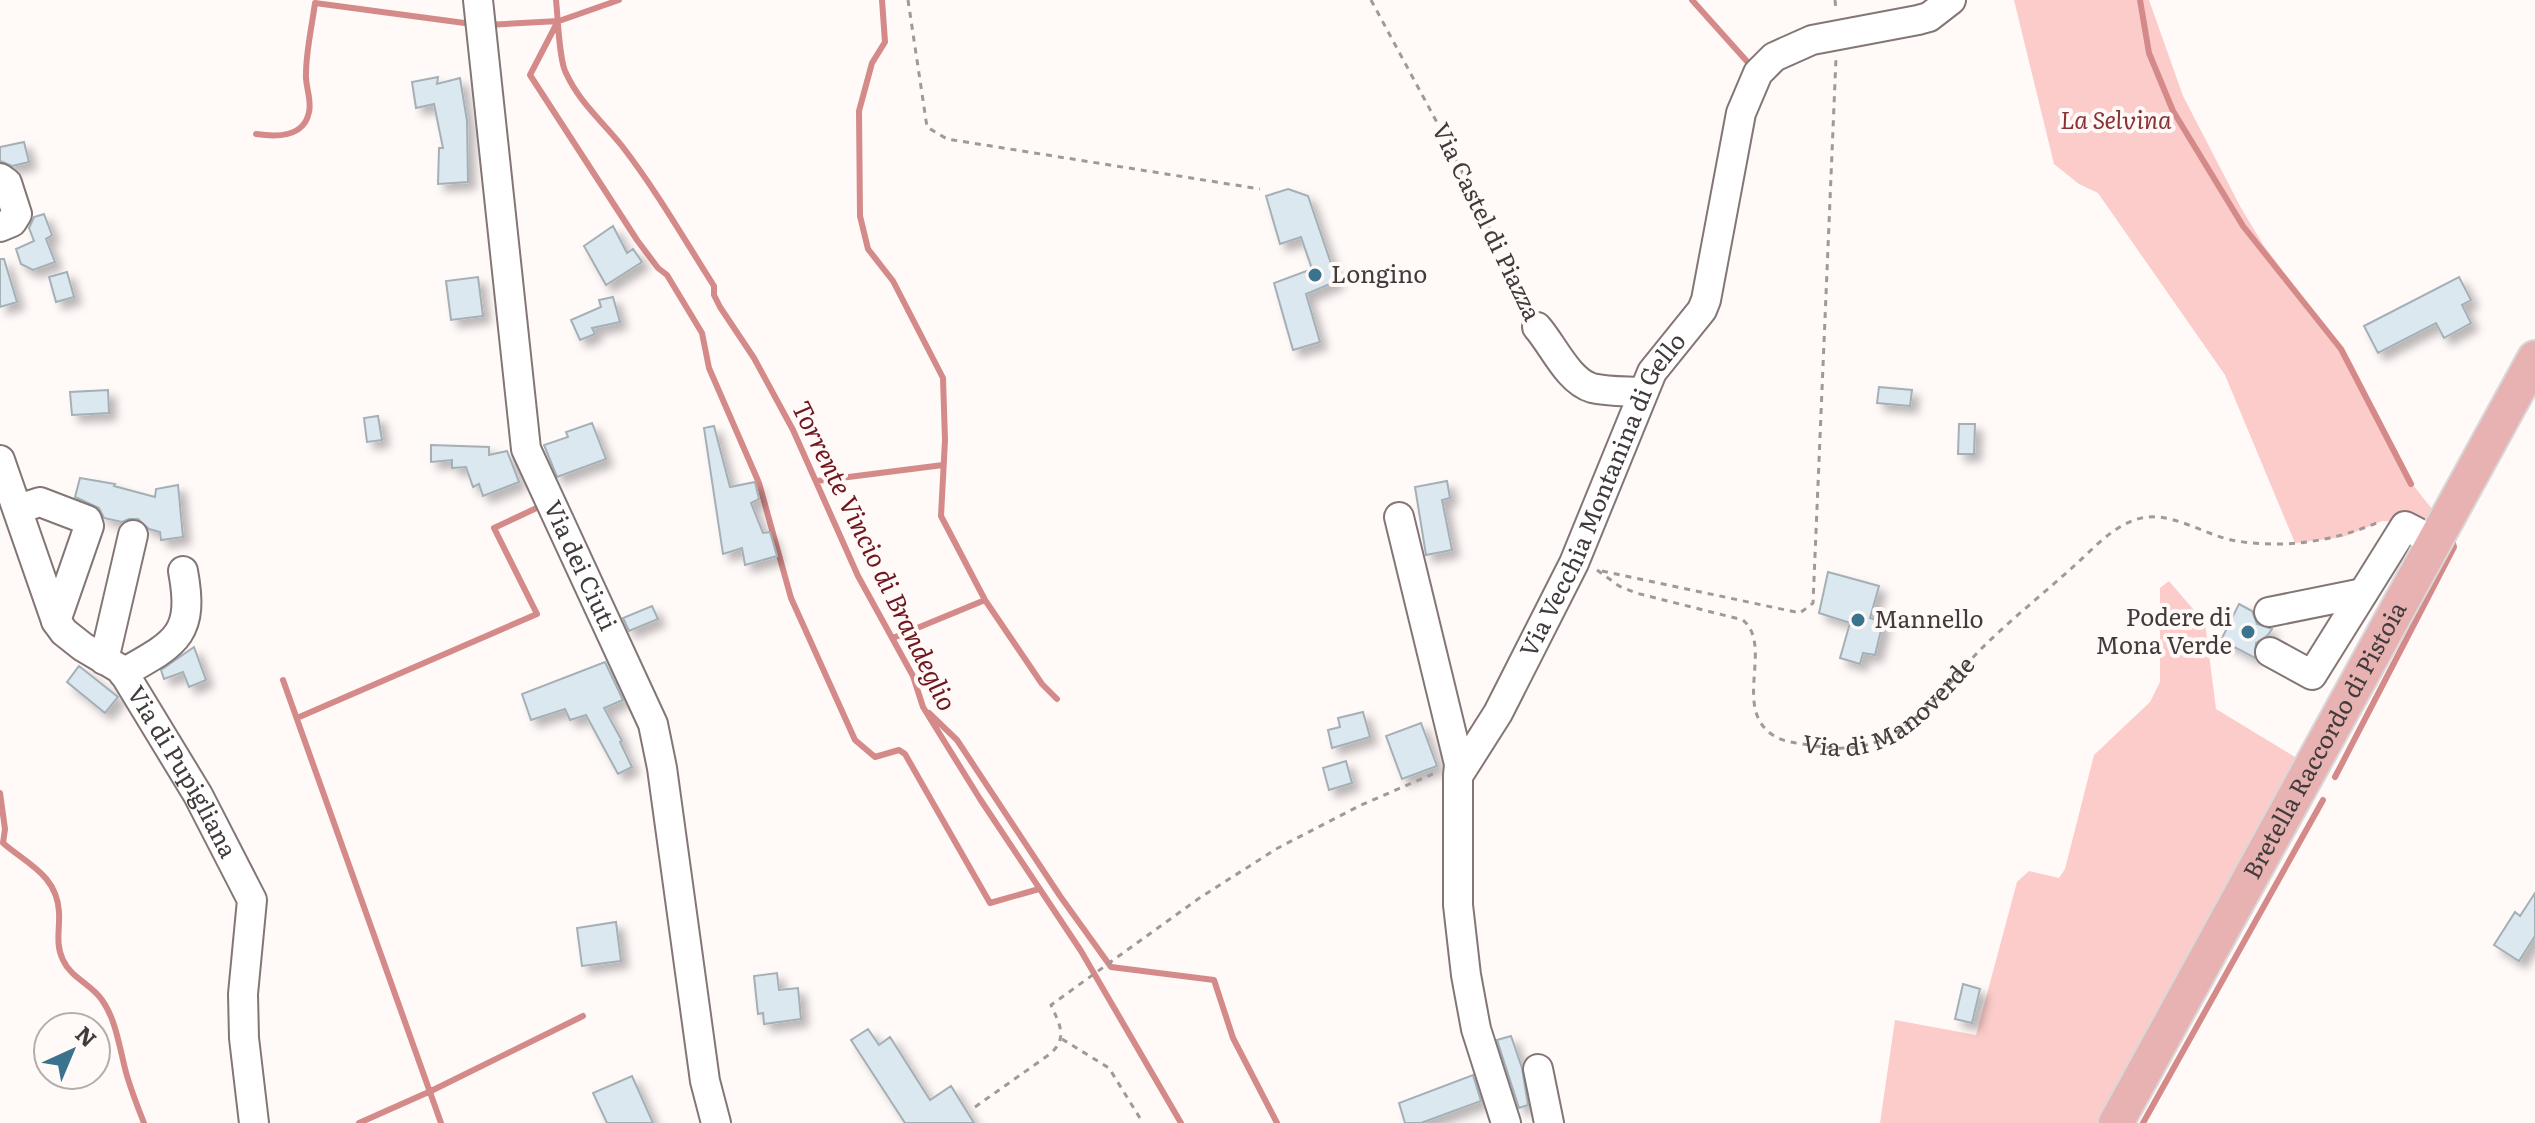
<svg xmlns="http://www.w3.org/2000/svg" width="2535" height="1123" font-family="Literata,serif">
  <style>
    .green { fill: #fbccc9 }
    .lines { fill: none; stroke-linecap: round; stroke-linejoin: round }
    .stream { stroke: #d48a88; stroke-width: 6 }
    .building { fill: #dbe8ef; stroke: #a4b0b6; stroke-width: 2; filter: url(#shadow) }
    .minor-casing { stroke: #837675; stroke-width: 32 }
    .major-casing { stroke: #d9d8d8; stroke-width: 38 }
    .path { stroke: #9f9998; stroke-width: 3; stroke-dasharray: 6 6; stroke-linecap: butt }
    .minor { stroke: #fff; stroke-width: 28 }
    .major { stroke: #e7b2b1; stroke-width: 34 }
    .poi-dot { fill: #3b728d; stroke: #fff9f8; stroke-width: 3 }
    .labels { text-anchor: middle; stroke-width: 8; stroke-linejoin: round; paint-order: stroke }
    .park-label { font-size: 24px; font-style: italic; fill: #8b3235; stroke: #fff9f8 }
    .street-label { font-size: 24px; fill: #413b3b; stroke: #fff9f8 }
    .poi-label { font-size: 24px; fill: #413b3b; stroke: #fff9f8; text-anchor: start }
    .water-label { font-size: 26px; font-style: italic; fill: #6f171e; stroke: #fff9f8 }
  </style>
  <defs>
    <filter id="shadow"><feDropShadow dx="7" dy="7" stdDeviation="4" flood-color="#0004"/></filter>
  </defs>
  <rect width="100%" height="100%" fill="#fff9f8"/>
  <path class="green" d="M2014,0H2149L2183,96L2241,208L2264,246L2336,341L2405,475L2444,524L2382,521L2343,537L2295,543L2225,375L2098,193L2079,184L2054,164Z
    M2169,581L2205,623L2216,709L2300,760L2099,1123H1880L1895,1020L1976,1035L2017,882L2029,871L2059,878L2065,869L2094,755L2150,702L2160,682V588Z"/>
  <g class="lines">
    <path class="stream" d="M556,0C558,18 559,60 566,73C579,102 603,122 622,146C656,190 684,239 714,286V295L720,307L754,358L793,430L858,576L913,676L923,707L980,799L1081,951L1181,1123
      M882,0L885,42L872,63L859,111L860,216L868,249L893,281L943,378L945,440L941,516L985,600L1042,684L1057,699
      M1692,0L1752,67L1751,69
      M2140,0L2149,53L2173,111L2243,226L2341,349L2411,484
      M558,21L530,75L637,240L658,268L667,275L702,333L709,368L759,483L791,598L855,740L875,757L899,750L905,754L990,903L1039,889
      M487,25L559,21L619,0
      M256,134C276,137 304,138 309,112C312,100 305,85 306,74C306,51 312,26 315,3L472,24
      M817,481L943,465
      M893,638L985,600
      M283,680L441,1123
      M929,713L957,740L1060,896L1111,967L1214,980L1233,1038L1277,1123
      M297,718L537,614L494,528L543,505
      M2335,777L2454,547L2451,536
      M0,793L5,829L3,843C27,864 57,875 59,912C60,929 55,944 63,960C71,978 91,984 102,1000C117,1021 120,1052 127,1076C132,1092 138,1108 144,1123
      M359,1123L431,1091L583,1016
      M2143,1123L2323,800"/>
  </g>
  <path class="building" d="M438,77L437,84L460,78L467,121L468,182L438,184L439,148H443L434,104L416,108L412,82Z
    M24,142L29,162L12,166L0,161V147Z
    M1288,189L1308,196L1337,281L1306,294L1320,342L1293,350L1274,283L1312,269L1301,237L1280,244L1266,196Z
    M44,214L52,235L46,239L55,262L33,270L21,264L16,249L34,241L29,228L34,217Z
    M613,226L627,253L633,249L642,262L606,285L584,246Z
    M0,259H4L17,302L0,307Z
    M67,272L74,297L56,302L49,277Z
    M478,277L483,316L451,320L446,281Z
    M2459,277L2471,300L2462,305L2471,323L2444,338L2436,323L2378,353L2364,326Z
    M613,297L620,322L592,328L595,334L580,340L571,320L601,307L599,300Z
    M1879,387L1912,390L1910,406L1877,403Z
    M108,390L109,413L72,415L70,392Z
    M378,416L382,440L367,442L364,418Z
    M592,423L606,459L557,477L544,445L568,437L566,432Z
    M1959,424H1975L1974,454H1958Z
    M714,426L730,487L755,482L759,499L751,503L763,533L770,532L777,556L745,565L742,548L723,554L704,428Z
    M431,445L489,447V455L507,451L519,482L483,496L479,484L473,487L466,467L452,468V460L431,462Z
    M80,478L115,484L114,486L155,497L156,489L178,485L183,537L161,540L160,532L149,529L138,519H129L122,522L104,518L99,508L75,497Z
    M1447,481L1450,498L1442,500L1452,550L1426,555L1415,487Z
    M1828,572L1879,586L1870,618L1883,622L1875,655L1863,653L1860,664L1840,658L1850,623L1819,613Z
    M2239,604L2252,611L2257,624L2272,629L2268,635L2256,643L2255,658L2221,640Z
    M652,606L658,619L629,631L623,618Z
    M194,647L206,680L189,687L183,672L164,679L161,670Z
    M605,662L623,700L604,708L622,741L620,742L632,767L618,774L586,715L570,720L565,709L531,720L522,694Z
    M79,666L118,697L105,713L67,682Z
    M1363,712L1370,737L1332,748L1328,730L1340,727L1338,718Z
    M1421,723L1437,766L1402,779L1386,736Z
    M1346,761L1352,783L1329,790L1323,768Z
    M2535,893V936L2519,961L2494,945L2515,912L2520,916Z
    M616,922L621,961L582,966L577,928Z
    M777,973L779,990L798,988L801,1019L764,1024L763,1013L758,1014L754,976Z
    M1963,984L1980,989L1972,1023L1955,1019Z
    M868,1029L879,1045L890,1037L930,1100L951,1086L974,1123H905L851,1040Z
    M1511,1036L1522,1068L1528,1105L1519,1108L1497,1040Z
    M1473,1075L1481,1101L1421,1123H1405L1399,1103Z
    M632,1076L653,1123H607L593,1093Z"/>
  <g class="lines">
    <defs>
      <g id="minor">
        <path id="s2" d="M478,0L526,449L653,724L662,768L705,1081L716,1123"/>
        <path d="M0,178L7,183L17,214L12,222L0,227"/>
        <path d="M1537,327C1553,345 1568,381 1592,388C1608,392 1627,391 1643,392"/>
        <path id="s3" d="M0,460L56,621L64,632L83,647L122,670L198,795L252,900L243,994L244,1038L254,1123"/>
        <path d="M18,509L40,502L87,520L89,526L56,621"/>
        <path d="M1399,517L1459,764L1458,776"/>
        <path d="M2269,612L2363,593"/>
        <path d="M2270,652L2312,675L2405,526L2434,541"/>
        <path d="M104,660L133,535"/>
        <path d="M123,673C176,643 195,635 183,571"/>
        <path d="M1538,1069L1549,1123"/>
        <path id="s4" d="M1506,1123L1476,1029L1466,975L1458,905V776L1498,713L1574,563L1652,372L1702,310L1706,300L1741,113L1758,73L1774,57L1812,40L1918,20L1929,17L1951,0"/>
      </g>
      <g id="major">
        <path id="s5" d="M2116,1123L2535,358"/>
      </g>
    </defs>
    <use href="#minor" class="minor-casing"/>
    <use href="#major" class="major-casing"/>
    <g class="path">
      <path d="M908,0L927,127L947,139L1260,189"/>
      <path d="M1371,0L1447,141L1527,305"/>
      <path d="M1835,0L1836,10"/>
      <path id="s1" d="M1597,570L1619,586L1636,593L1743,620C1773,646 1734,705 1770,733C1781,742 1796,743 1810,745C1838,750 1860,750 1886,738C1921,721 1952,679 1979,651C2009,621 2043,594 2074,566C2092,550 2109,530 2132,521C2167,506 2203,536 2237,541C2286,549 2334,541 2379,522"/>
      <path d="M1602,571L1800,613L1813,603L1836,58"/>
      <path d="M1062,1039L1109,1068L1143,1123"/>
      <path d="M975,1107L1050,1054C1068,1038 1060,1025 1051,1005L1198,899L1276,849L1359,806L1435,773"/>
    </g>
    <use href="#minor" class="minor"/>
    <use href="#major" class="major"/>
  </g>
  <g class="poi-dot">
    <circle cx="1315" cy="275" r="8"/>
    <circle cx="1858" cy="620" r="8"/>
    <circle cx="2248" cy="632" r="8"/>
  </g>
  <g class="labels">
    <g class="park-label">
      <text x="2116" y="129">La Selvina</text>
    </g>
    <g class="street-label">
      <text transform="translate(1486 222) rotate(64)" y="8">Via Castel di Piazza</text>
      <text dy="8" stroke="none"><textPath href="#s4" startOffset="670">Via Vecchia Montanina di Gello</textPath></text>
      <text dy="8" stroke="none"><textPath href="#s2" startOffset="580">Via dei Ciuti</textPath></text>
      <text dy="8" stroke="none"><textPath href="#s1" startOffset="412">Via di Manoverde</textPath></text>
      <text dy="8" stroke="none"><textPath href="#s5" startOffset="436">Bretella Raccordo di Pistoia</textPath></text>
      <text dy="8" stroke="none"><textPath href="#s3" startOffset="372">Via di Pupigliana</textPath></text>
    </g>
    <g class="poi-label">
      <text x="1331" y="283">Longino</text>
      <text x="2232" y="626" text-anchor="end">Podere di<tspan x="2232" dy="28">Mona Verde</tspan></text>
      <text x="1874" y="628">Mannello</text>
    </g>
    <g class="water-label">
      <text transform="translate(874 556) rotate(64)" y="9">Torrente Vincio di Brandeglio</text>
    </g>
  </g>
  <g transform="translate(72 1051) rotate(44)"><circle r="38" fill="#fff9f8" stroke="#b3adac" stroke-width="2"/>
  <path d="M0-6L14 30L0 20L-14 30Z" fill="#3b728d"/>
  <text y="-12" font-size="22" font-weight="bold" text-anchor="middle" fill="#413b3b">N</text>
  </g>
</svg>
